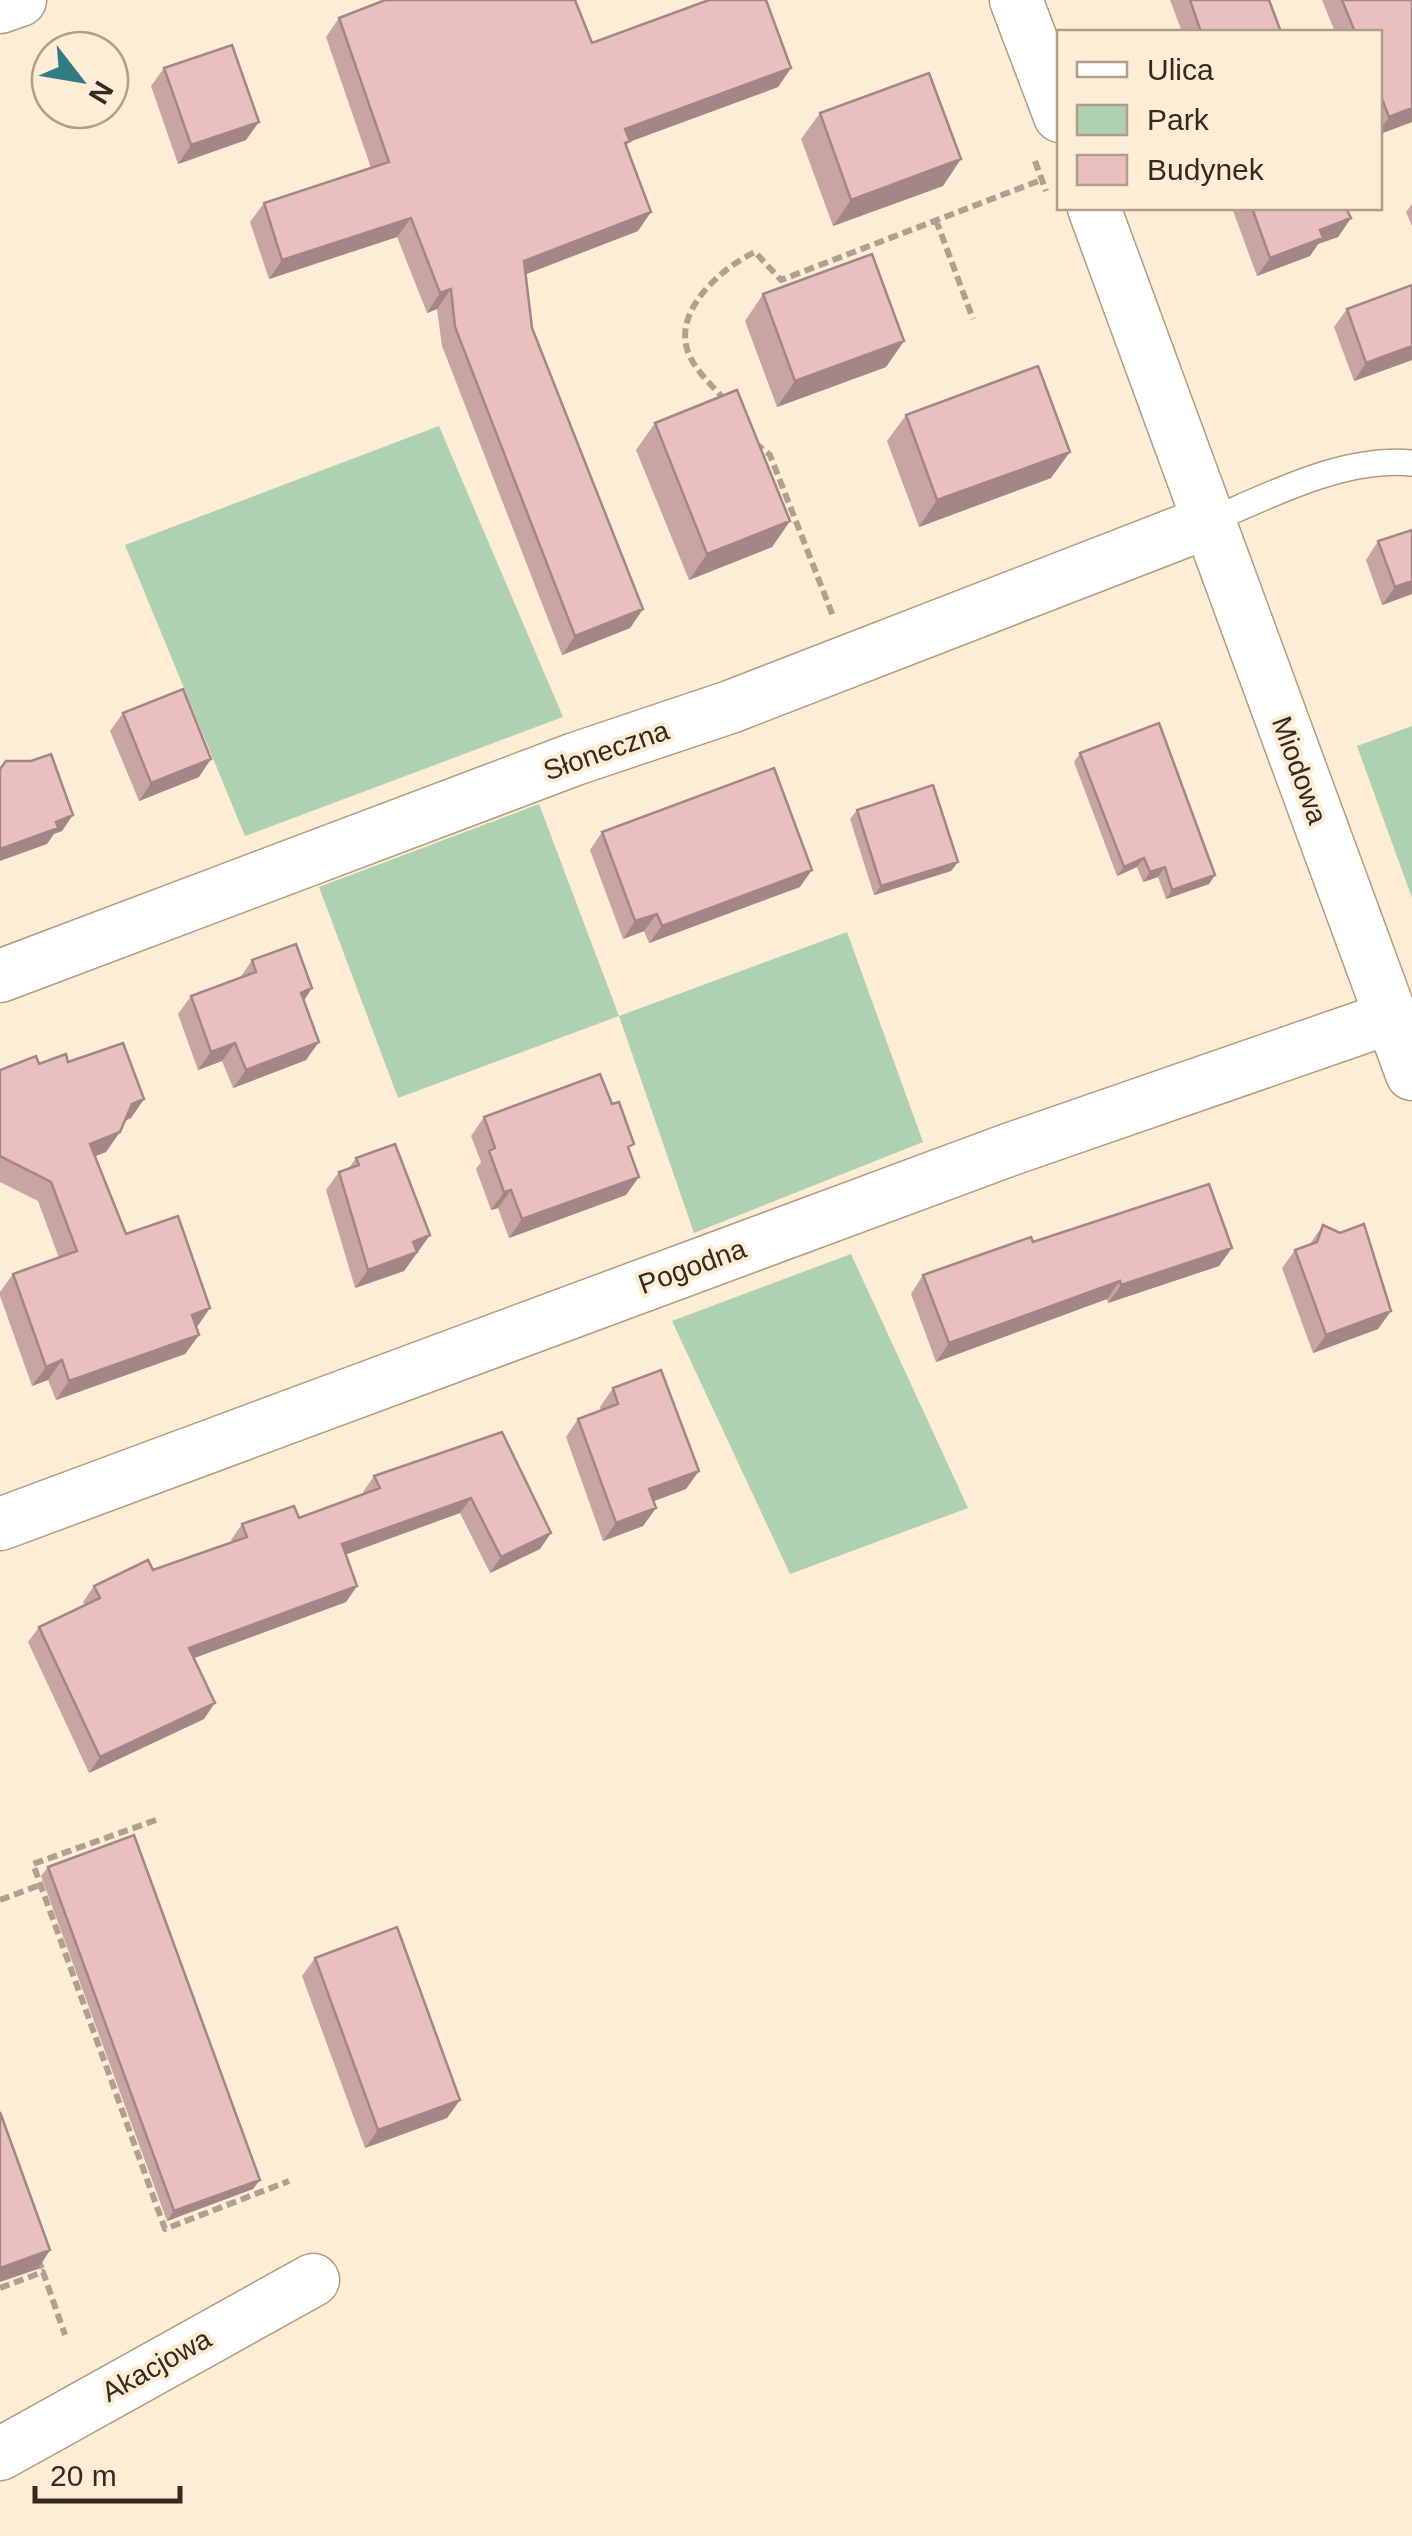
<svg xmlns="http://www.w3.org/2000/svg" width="1412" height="2536" font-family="Arial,sans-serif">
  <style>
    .green { fill: #aed1b2 }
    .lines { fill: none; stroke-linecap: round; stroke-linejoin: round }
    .lane-casing { stroke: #b19c7f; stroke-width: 28 }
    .street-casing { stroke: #b19c7f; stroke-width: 55 }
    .path { stroke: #afa18d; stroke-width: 6; stroke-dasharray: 10 5; stroke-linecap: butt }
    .lane { stroke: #fff; stroke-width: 25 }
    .street { stroke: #fff; stroke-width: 52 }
    .wall { fill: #c8a5a3 }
    .shaded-wall { fill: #a38685 }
    .building { fill: #e9c0be; stroke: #a38685; stroke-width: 2.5 }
    .labels { text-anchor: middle; stroke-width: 8; stroke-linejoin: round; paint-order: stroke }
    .street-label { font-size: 28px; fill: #332b1f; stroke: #feedd4 }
  </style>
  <rect width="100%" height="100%" fill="#feedd4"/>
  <path class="green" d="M439,426L563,717L245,836L125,545Z
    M1412,726V898L1357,746Z
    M539,804L619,1016L847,932L923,1142L694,1233L619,1016L398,1098L319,887Z
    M851,1254L968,1508L790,1574L672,1321Z"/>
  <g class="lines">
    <defs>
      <path id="lane" d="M1210,521C1272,494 1343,457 1412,463"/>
      <path id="street" d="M1016,0L1060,116
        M0,7L20,0
        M1094,208L1412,1074
        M0,976L575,759L730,707L1210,521
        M0,1524L1011,1149L1389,1018
        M0,2454L313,2280"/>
    </defs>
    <use href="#lane" class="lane-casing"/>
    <use href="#street" class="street-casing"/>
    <path class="path" d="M1035,161L1046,191
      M936,220L973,319
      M725,400C712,385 693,369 687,349C675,308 723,267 755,252L781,280L1041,180
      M755,443L770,455L833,616
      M156,1820L33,1864L165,2229L289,2181
      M0,1900L40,1885
      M38,2259L43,2272
      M0,2288L43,2272L65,2335"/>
    <use href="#lane" class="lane"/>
    <use href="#street" class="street"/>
  </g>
  <path class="wall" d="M1170,0H1269L1281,32H1182Z
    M1322,0H1412V122L1380,134V32H1335Z
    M339,18L592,43L791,68L778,87L629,142L626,146L638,231L526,274L532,328L643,609L630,628L562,655L442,346L437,309L427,313L397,237L269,279L250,222L264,203L371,168L326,37Z
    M164,68L246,140L178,164L151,86Z
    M820,113L943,186L833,226L801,139Z
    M1412,204V226L1406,212Z
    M1232,208H1346L1351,218L1338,237L1318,244L1310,256L1257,276Z
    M1412,285V360L1354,381L1334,327L1347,309Z
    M763,294L904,341L886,367L777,407L745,321Z
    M906,415L1051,478L919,527L887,441Z
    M655,423L790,521L772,547L689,580L636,450Z
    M1412,530V594L1382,605L1366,560L1378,541Z
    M123,713L199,777L139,801L110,731Z
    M1080,753L1215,875L1209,884L1166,899L1158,877L1143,882L1137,867L1117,876L1074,762Z
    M857,810L958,862L951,871L874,895L850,819Z
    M602,832L800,887L649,943L644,931L623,939L590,850Z
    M252,960L304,1001L306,1060L233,1088L222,1061L198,1070L178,1014L191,996L240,978Z
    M68,1062L144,1099L131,1118L125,1121L106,1152L95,1156L126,1234L196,1327L199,1335L185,1354L56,1400L48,1380L32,1386L0,1296V1292L13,1274L59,1258L38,1201L0,1182V1070Z
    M484,1117L630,1151L626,1195L509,1238L498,1208L491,1210L476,1169L481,1162L471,1136Z
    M356,1158L430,1235L404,1271L355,1288L326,1190L339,1172L349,1168Z
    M1323,1225L1391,1311L1378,1329L1313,1353L1282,1268L1295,1250L1310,1244Z
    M1033,1242L1219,1266L1108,1303L1107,1299L936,1362L911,1294L923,1275Z
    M613,1388L686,1489L653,1501L656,1508L643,1526L603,1541L566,1437L578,1419L601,1410L600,1407Z
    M502,1432L540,1549L490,1573L460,1513L346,1554L357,1586L346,1602L194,1658L204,1719L89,1773L28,1642L39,1627L85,1605L83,1602L94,1586L153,1570L232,1542L231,1540L242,1524L299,1518L364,1494L363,1492L374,1476Z
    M48,1867L253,2189L167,2221L41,1876Z
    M315,1958L460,2100L447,2118L365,2148L302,1976Z"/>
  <path class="shaded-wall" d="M791,68L778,87L629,142L616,160L625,129Z
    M1412,108V122L1380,134V130L1389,117Z
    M259,122L246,140L178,164L191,145Z
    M961,159L943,186L833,226L851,200Z
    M651,212L638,231L511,280L524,261Z
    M411,218L397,237L269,279L282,260Z
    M1351,218L1338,237L1318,244L1310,256L1257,276L1270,258L1320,230Z
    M451,289L437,309L427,313L440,293Z
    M904,341L886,367L777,407L795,381Z
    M1412,346V360L1354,381L1366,363Z
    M1070,452L1051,478L919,527L937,500Z
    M790,521L772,547L689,580L707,554Z
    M1412,581V594L1382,605L1395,587Z
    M643,609L630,628L562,655L575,636Z
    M211,759L199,777L139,801L151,783Z
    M73,815L62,831L54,834L47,844L0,861V849L56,822Z
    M1144,858L1137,867L1117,876L1124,867Z
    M958,862L951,871L874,895L881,886Z
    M1165,867L1158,877L1143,882L1150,872Z
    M812,870L800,887L649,943L662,926Z
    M1215,875L1209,884L1166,899L1172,890Z
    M657,914L644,931L623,939L635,921Z
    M312,988L300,1007L301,993Z
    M319,1042L306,1060L233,1088L246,1070Z
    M235,1043L222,1061L198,1070L211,1052Z
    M144,1099L131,1118L119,1123L132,1104Z
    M120,1132L106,1152L77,1163L90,1144Z
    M639,1177L626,1195L509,1238L522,1219Z
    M511,1190L498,1208L491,1210L504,1192Z
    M430,1235L404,1271L355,1288L368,1270L413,1242Z
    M1232,1248L1219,1266L1108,1303L1121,1285Z
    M1120,1281L1107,1299L936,1362L949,1343Z
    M210,1308L197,1327L192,1315Z
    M1391,1311L1378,1329L1313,1353L1326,1335Z
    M199,1335L185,1354L56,1400L69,1381Z
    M62,1360L48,1380L32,1386L46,1367Z
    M699,1471L686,1489L636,1508L649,1489Z
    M471,1498L460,1513L331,1560L342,1544Z
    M656,1508L643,1526L603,1541L616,1523Z
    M551,1533L540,1549L490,1573L501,1557Z
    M357,1586L346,1602L178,1664L189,1648Z
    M215,1703L204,1719L89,1773L100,1757Z
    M460,2100L447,2118L365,2148L378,2130Z
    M260,2180L253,2189L167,2221L174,2211Z
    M50,2250L38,2269L0,2282V2268Z"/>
  <path class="building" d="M385,0H575L592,43L709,0H766L791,68L625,129L630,141L625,143L651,212L524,261L532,328L643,609L575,636L455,327L451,289L440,293L411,218L282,260L264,203L389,162L339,18Z
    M1190,0H1269L1281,32H1201Z
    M1342,0H1412V108L1389,117L1380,94V32H1355Z
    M232,45L259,122L191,145L164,68Z
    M929,73L961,159L851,200L820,113Z
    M1252,208H1346L1351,218L1320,230L1323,238L1270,258Z
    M872,254L904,341L795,381L763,294Z
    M1412,285V346L1366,363L1347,309Z
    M1038,366L1070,452L937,500L906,415Z
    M737,390L790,521L707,554L655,423Z
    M1412,530V581L1395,587L1378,541Z
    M183,689L211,759L151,783L123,713Z
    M1159,723L1215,875L1172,890L1165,867L1150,872L1144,858L1124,867L1080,753Z
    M51,754L73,815L56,822L58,828L0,849V769L6,761H31Z
    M774,768L812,870L662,926L657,914L635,921L602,832Z
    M933,785L958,862L881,886L857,810Z
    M296,944L312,988L301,993L319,1042L246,1070L235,1043L211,1052L191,996L256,972L252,960Z
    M123,1043L144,1099L132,1104L120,1132L90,1144L126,1234L178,1216L210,1308L192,1315L199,1335L69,1381L62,1360L46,1367L13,1274L77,1251L51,1182L0,1156V1070L36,1056L39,1064L66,1054L68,1062Z
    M600,1074L612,1104L619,1102L634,1144L628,1147L639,1177L522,1219L511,1190L504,1192L489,1151L495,1148L484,1117Z
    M395,1144L430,1235L413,1242L417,1252L368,1270L339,1172L359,1165L356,1158Z
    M1209,1184L1232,1248L1121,1285L1120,1281L949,1343L923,1275L1031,1237L1033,1242Z
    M1364,1224L1391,1311L1326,1335L1295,1250L1317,1242L1323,1225L1340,1233Z
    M661,1370L699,1471L649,1489L656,1508L616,1523L578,1419L618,1404L613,1388Z
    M502,1432L551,1533L501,1557L471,1498L342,1544L357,1586L189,1648L215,1703L100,1757L39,1627L100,1598L94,1586L148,1560L153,1570L247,1537L242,1524L294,1506L299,1518L380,1488L374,1476Z
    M134,1835L260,2180L174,2211L48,1867Z
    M397,1927L460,2100L378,2130L315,1958Z
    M0,2112L50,2250L0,2268Z"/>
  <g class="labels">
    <g class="street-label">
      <text transform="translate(606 750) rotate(-19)" y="10">Słoneczna</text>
      <text transform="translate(1300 770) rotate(70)" y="10">Miodowa</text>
      <text transform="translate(692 1266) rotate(-20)" y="10">Pogodna</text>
      <text transform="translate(156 2365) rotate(-29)" y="10">Akacjowa</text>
    </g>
  </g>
  <rect x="1057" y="30" width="325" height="180" fill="#feedd4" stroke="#ad9f8c" stroke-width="2.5"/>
  <rect x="1077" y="62" width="50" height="15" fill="#ffffff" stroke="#ad9f8c" stroke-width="2.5"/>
  <text x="1147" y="80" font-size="30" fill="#332b1f">Ulica</text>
  <rect x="1077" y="105" width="50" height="30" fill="#aed1b2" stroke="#ad9f8c" stroke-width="2.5"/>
  <text x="1147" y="130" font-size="30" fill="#332b1f">Park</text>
  <rect x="1077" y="155" width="50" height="30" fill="#e9c0be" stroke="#ad9f8c" stroke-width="2.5"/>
  <text x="1147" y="180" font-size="30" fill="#332b1f">Budynek</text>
  <g transform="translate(80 80) rotate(121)"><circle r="48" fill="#feedd4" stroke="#ad9f8c" stroke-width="2.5"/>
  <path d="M0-8L18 38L0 25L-18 38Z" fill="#327a84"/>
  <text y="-15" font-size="28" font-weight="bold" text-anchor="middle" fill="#332b1f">N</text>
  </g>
  <path d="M35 2486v15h145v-15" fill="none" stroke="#332b1f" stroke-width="5"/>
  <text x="50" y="2486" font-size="30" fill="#332b1f" stroke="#feedd4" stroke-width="8" paint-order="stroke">20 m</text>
</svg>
